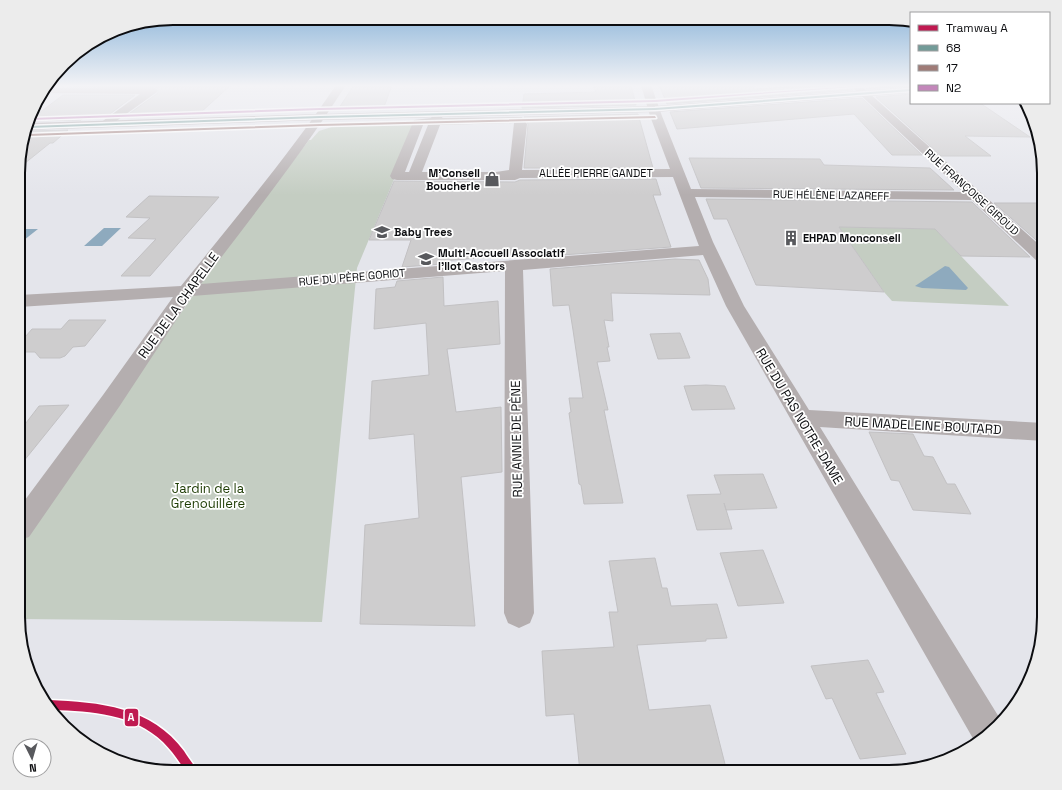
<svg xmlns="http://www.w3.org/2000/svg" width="1062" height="790" font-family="'Space Grotesk',sans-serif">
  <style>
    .green { fill: #c4cdc2 }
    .water { fill: #8eaabe }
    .building { fill: #cecdce; stroke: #c2c1c3 }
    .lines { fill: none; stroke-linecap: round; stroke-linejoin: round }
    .minor { fill: #b4aeaf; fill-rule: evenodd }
    .major { fill: #aea6a9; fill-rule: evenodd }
    .bus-1-casing { stroke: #fff; stroke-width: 3 }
    .bus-2-casing { stroke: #fff; stroke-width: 3 }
    .bus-3-casing { stroke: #fff; stroke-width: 3 }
    .bus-1 { fill: #729b98; fill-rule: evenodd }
    .bus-2 { fill: #9f7b77; fill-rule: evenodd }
    .bus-3 { fill: #c387ba; fill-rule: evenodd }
    .tram-1-casing { stroke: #fff; stroke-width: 3 }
    .tram-1 { fill: #bf1950; fill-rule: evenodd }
    .labels { text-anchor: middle; stroke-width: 3.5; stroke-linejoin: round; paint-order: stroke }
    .far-poi-label { font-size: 11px; font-weight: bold; fill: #0c0d10; stroke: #fff; text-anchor: start }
    .far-street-label { font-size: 11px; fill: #0c0d10; stroke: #fff }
    .street-label { font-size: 13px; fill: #0c0d10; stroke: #fff }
    .park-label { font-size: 13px; fill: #1d3b03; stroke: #fff }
    .rim { fill: none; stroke: #0c0d10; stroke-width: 2 }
    .line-badge { stroke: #fff; stroke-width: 1.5 }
    .badge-label { font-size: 11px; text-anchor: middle; font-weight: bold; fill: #fff }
  </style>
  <rect width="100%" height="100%" fill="#e4e5eb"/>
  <path class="green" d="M418,122L357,268L322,622L18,619L19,547L210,271L309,140H311L319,131L338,125Z
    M839,227L935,229L1009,306L892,301L884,292Z"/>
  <path class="water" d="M104,228H121L102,246H84Z
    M20,229H38L19,244Z
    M945,266L949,267L968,288L966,290L922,288L915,286Z"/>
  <path class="building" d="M77,85H231L200,113L126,116L158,93L159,89L153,86H74Z
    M354,85H392L384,107L339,108Z
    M593,85H631L636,105L522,108L524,94L596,92Z
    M659,85H752L755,89L818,85H849L853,90L667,104Z
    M862,85H911V86L867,89Z
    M911,94V103H980L1030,137L965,136L991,156H941L876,97Z
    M63,95H135L106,117L83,118L81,120L30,121L31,119Z
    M862,98L922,155H892L854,114L677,129L670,112Z
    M638,114L653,168H524L528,124L524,117Z
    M68,130L53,143H50L19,168V153L27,131Z
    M689,158L820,159L824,165L930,168L954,190L701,188Z
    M656,179L661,195H653L671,247L548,256V252L527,254L442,261V264L402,267L411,240H369L394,181L515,182L520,180Z
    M149,196L219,197L150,276H121L156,239L128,238L150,218L126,217Z
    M706,199L972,202L1030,257L961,256L935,229L839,227L884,292L756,285L727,219H714Z
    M994,203H1044V247Z
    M675,259L699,260L708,279L710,295L611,293L613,321L604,320L609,347H607L610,361L597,362L608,410H604L623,503L584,504L581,485L579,484L569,413L571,412L569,398H583L573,330L569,305L553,306L550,269Z
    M443,277L444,306L498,301L500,344L447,349L456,412L501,407L502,472L461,477L475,626L360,624L365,525L419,518L414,434L369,439L372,381L429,375L426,323L374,329L376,289L395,287L397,281Z
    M69,320H106L85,346L73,347L65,356L60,358H40L35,352H19V344L32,329H61Z
    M680,333L690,358L658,359L650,334Z
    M706,385L725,386L735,409L692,410L684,386Z
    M69,405L19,467V432L39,406Z
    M869,432L913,434L924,456L933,457L947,484H955L971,514L913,510L899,481L891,480Z
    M763,474L777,508L726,510L724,503L732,529L697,530L687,495L721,494L714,475Z
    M763,550L784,603L738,606L720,553Z
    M655,558L662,588H667L671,606L717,604L727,638L706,639V641L637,645L649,710L710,705L727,772H580L574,714L546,716L542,651L614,647L609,612H618L609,561Z
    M868,660L884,692L876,693L906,754L860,759L832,698L826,699L811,666Z"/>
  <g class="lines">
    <path class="minor" d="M336,85H346C302,154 250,219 201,284L699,246L673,177L520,178L515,180H397L392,179L390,176L414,120L431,118L434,112L438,111L444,114L442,118L522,117L527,124L522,170L670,169L650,116L641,85H651L662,116L691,189L963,192L850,85H860L1044,249V263L1038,262L972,200L695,197L713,242L744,306L809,410L1044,423V441L820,427L1002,722L975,742L726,306L703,255L523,270L534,613L530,623L519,628L508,623L504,613L505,271L192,296L119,407L29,537L19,540V508L103,395L173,297L19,307V295L181,286C234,220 289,155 336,85ZM514,123L509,170L496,172H422L440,125ZM423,125H428L409,172H405Z
      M153,87L158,90L157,92L108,127H100L98,125L100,123L140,94L40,93L45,88Z"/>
    <path class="major" d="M911,87V93L655,112L320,120L27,130L29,123L320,114L655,106Z"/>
    <defs>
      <path id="bus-1" d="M911,89V91L655,110L320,118L28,128V126L320,116L655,108Z"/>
      <path id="bus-2" d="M655,116L656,118L320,126L28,136L26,135L28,134L320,124Z"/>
      <path id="bus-3" d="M872,85H878L655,102L320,110L30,120L31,118L320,108L655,100Z"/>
    </defs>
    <use href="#bus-1" class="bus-1-casing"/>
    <use href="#bus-2" class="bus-2-casing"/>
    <use href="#bus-3" class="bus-3-casing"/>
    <use href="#bus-1" class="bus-1"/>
    <use href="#bus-2" class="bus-2"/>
    <use href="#bus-3" class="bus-3"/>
    <defs>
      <path id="tram-1" d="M49,700C99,702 152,707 184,751C188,758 194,764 197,772H186C179,761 172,751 163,742C134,714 91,711 53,710L46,702Z"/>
    </defs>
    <use href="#tram-1" class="tram-1-casing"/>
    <use href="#tram-1" class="tram-1"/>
  </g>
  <linearGradient id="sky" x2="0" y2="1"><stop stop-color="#84b0d7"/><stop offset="0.44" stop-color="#f3f3f6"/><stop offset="1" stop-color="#f3f3f6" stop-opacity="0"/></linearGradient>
  <rect width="1062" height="195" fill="url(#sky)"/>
  <defs>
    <symbol id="shop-bare" viewBox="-9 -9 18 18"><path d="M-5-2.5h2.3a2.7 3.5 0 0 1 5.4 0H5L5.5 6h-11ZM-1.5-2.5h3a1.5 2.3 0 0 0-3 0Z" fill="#58595d" stroke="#fff" stroke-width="2.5" paint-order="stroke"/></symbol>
    <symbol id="school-bare" viewBox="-9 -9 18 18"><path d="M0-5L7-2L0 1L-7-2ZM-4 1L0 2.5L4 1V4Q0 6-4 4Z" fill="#58595d" stroke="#fff" stroke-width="2.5" paint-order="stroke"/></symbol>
    <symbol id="building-bare" viewBox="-9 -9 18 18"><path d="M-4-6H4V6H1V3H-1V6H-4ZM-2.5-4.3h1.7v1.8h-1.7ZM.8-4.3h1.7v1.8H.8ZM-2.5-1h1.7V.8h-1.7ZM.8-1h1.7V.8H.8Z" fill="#58595d" stroke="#fff" stroke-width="2.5" paint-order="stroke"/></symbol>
  </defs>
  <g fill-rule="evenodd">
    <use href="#shop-bare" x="481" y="168" width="22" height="22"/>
    <use href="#school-bare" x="371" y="221" width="22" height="22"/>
    <use href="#building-bare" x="780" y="227" width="22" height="22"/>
    <use href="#school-bare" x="415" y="248" width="22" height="22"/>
  </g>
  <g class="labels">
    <g class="far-poi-label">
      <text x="480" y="177" text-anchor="end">M'Conseil<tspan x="480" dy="13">Boucherie</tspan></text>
      <text x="394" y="236">Baby Trees</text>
      <text x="803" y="242">EHPAD Monconseil</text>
      <text x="438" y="257">Multi-Accueil Associatif<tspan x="438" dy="13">l'Ilot Castors</tspan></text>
    </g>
    <g class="far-street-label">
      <text x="596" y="177">ALLÉE PIERRE GANDET</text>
      <text transform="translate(972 192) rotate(42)" y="4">RUE FRANÇOISE GIROUD</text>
      <text transform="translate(831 195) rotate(1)" y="4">RUE HÉLÈNE LAZAREFF</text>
      <text transform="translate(352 277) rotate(-5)" y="4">RUE DU PÈRE GORIOT</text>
    </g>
    <g class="street-label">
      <text transform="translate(178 305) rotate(-54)" y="5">RUE DE LA CHAPELLE</text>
      <text transform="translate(800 416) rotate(59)" y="5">RUE DU PAS NOTRE-DAME</text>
      <text transform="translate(923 425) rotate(3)" y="5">RUE MADELEINE BOUTARD</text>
      <text transform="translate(516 439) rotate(-91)" y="5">RUE ANNIE DE PÈNE</text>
    </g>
    <g class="park-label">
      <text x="208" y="493">Jardin de la<tspan x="208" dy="15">Grenouillère</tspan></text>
    </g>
  </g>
  <path d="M0 0H1062V790H0ZM173 25H889A148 148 0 0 1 1037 173V617A148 148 0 0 1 889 765H173A148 148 0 0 1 25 617V173A148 148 0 0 1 173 25Z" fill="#ececec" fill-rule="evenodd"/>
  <path class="rim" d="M173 25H889A148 148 0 0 1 1037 173V617A148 148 0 0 1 889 765H173A148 148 0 0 1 25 617V173A148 148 0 0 1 173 25Z"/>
  <rect class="line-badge" x="124" y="708" width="15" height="19" rx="4" fill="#bf1950"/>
  <g class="badge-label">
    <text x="131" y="721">A</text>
  </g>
  <rect x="910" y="12" width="140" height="92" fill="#ffffff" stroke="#9e9e9f"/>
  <rect x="918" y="25" width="20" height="6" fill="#bf1950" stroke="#9e9e9f"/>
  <text x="946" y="32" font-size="12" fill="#0c0d10">Tramway A</text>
  <rect x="918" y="45" width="20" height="6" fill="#729b98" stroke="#9e9e9f"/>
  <text x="946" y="52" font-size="12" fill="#0c0d10">68</text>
  <rect x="918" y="65" width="20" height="6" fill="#9f7b77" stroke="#9e9e9f"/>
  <text x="946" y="72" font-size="12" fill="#0c0d10">17</text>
  <rect x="918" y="85" width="20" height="6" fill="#c387ba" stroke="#9e9e9f"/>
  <text x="946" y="92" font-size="12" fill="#0c0d10">N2</text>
  <g transform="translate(32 758) rotate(175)"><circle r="19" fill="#ffffff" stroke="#9e9e9f"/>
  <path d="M0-3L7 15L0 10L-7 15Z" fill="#58595d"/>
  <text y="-6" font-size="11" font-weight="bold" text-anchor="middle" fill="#0c0d10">N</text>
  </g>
</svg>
